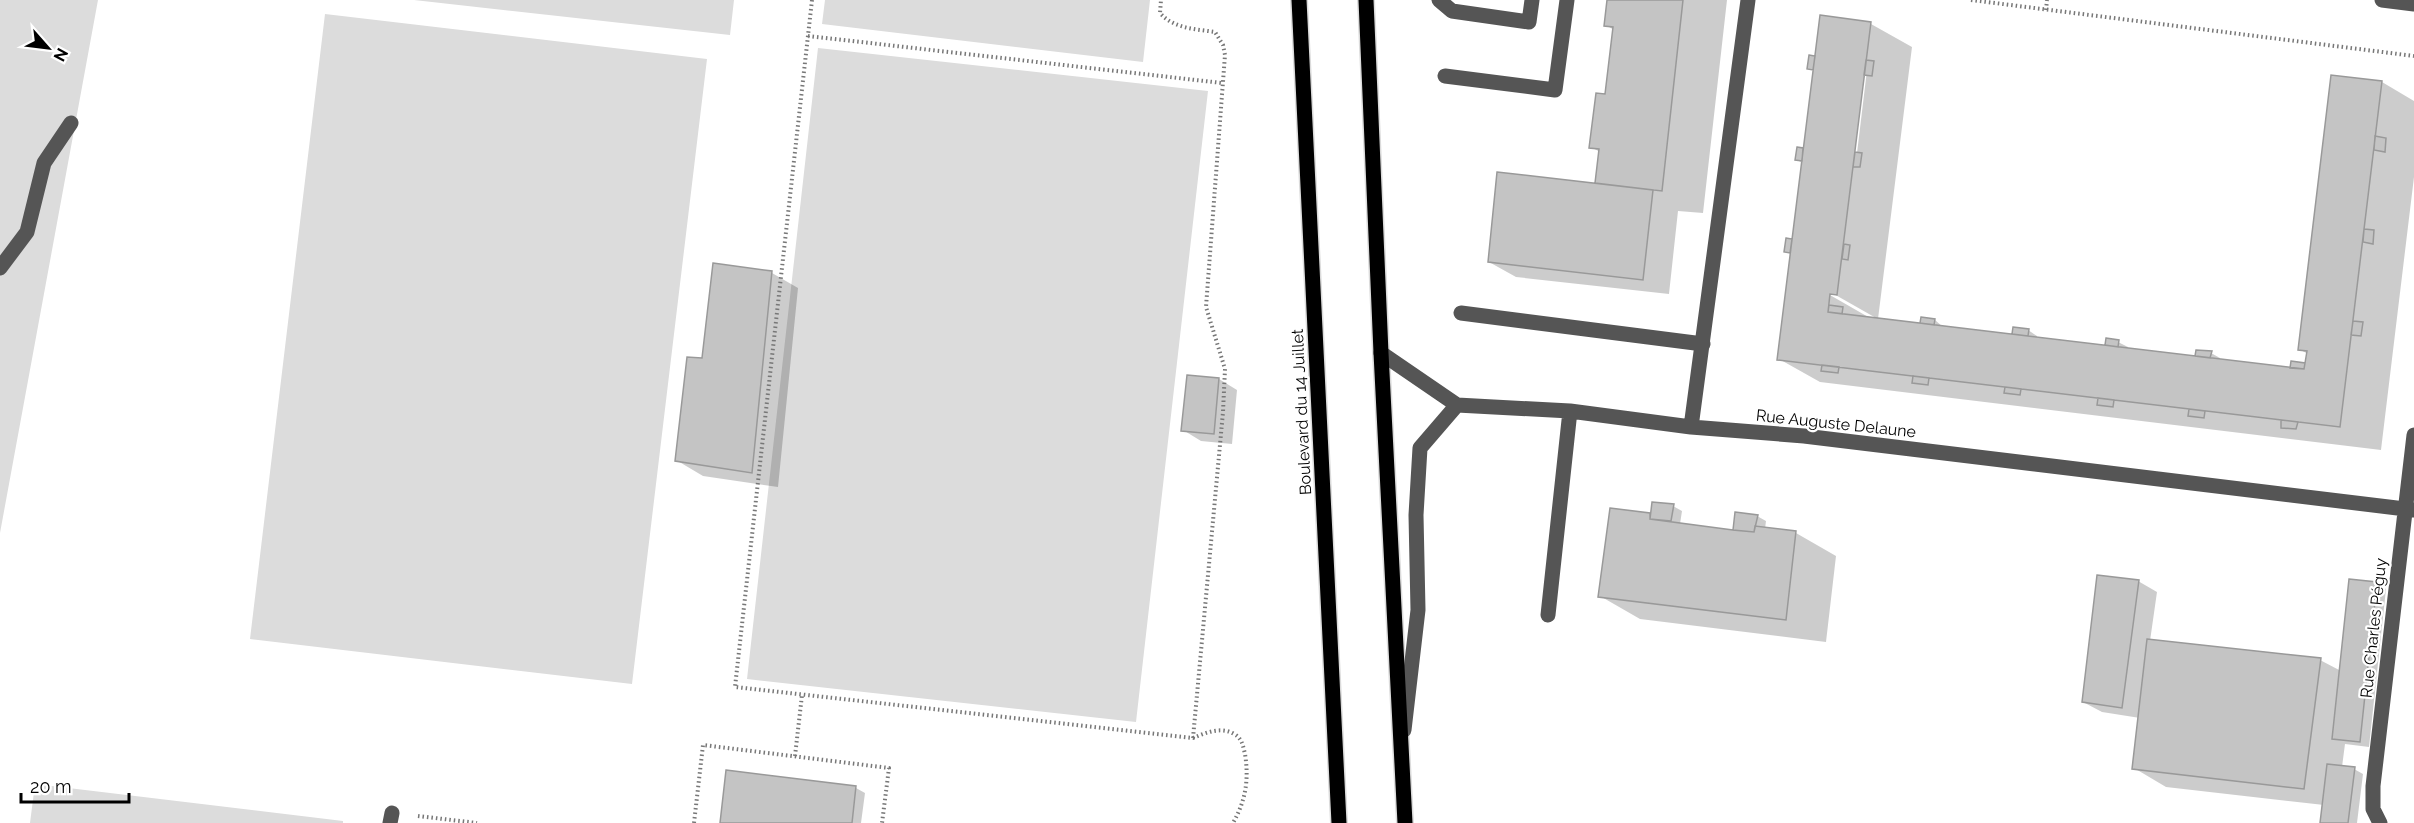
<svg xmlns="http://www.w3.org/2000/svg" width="2414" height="823" font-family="Raleway,sans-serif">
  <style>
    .green { fill: #dcdcdc }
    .shadow { fill: #0003; fill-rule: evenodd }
    .building { fill: #c4c4c4; stroke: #999; stroke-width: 1.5 }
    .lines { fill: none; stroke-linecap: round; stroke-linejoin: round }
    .major-casing { stroke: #dbdbdb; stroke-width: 18 }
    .path { stroke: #777; stroke-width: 4; stroke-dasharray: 1.5 3; stroke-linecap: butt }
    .minor { stroke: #555; stroke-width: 15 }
    .major { stroke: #000; stroke-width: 15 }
    .labels { text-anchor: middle; stroke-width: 4.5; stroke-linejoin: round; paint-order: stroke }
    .street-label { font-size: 16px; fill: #000; stroke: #fff }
  </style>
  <rect width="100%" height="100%" fill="#fff"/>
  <path class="green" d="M0,0H98L0,533Z
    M414,0H734L730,35Z
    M825,0H1150L1143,62L822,24Z
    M325,14L707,59L632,684L250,639Z
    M818,48L1208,91L1136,722L747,679Z
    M35,784L343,821V823H30Z"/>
  <path class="shadow" d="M1608,0H1727L1703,213L1678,211L1669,294L1516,277L1489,262L1596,185L1600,152L1591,147L1606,96L1614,30L1606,25Z
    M1821,17L1871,24L1912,47L1878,319L1922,325L1935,320L1943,327L2013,336L2014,329L2028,330L2037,336V338L2112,347L2106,344L2118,342L2128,347L2127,349L2197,358L2211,353L2220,358V361L2292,369L2306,365L2308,354L2299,349L2382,82L2414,101V177L2381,450L1820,382L1779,359L1792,255L1785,251L1792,241L1793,242L1803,163L1797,160L1803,149L1805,150L1814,71L1809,68L1816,58ZM1864,69L1867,70L1857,153H1853ZM1825,289L1876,318H1870L1823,291Z
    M772,273L798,288L778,487L703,476L676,460L703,359Z
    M1219,379L1237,390L1232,444L1201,441L1183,430Z
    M1673,506L1682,511L1680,524L1734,531L1757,516L1766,521L1765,529L1796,533L1836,556L1826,642L1640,619L1600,596L1612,510L1652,515Z
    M2138,581L2157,592L2150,641L2320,660L2341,671L2377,583L2386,589L2369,747L2345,744L2342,767L2354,769L2363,774L2357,823H2321L2324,805L2166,787L2134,768L2140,718L2102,712L2083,702Z
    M727,772L856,788L865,793L861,823H722Z"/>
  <path class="building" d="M1607,0H1683L1662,191L1595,183L1599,149L1589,148L1596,93L1605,94L1613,27L1604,26Z
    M1820,15L1871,22L1837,295L1830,294L1828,312L2304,369L2307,351L2298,350L2331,75L2382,81L2340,427L1777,360Z
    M1809,55L1815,56L1813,70L1807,69Z
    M1866,60L1874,61L1872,76L1864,75Z
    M2375,136L2386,138L2385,152L2374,150Z
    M1797,147L1803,148L1802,161L1795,160Z
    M1855,152L1862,153L1860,167H1853Z
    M1497,172L1653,190L1643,280L1488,262Z
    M2364,229L2374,230L2373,244L2363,242Z
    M1786,238L1792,239L1790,253L1784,252Z
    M1844,244L1850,245L1848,260L1842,259Z
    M713,263L772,271L752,473L675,461L687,357L702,358Z
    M1829,305L1843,307L1842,314L1828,312Z
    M1921,317L1935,319L1934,325L1920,323Z
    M2353,321L2363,322L2361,336L2351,335Z
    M2013,327L2029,329L2028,336L2012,334Z
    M2106,338L2119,340L2118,347L2105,345Z
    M2196,350L2212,351L2210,358L2195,356Z
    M2291,361L2305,363L2304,369L2290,368Z
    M1822,365L1839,367L1838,373L1821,371Z
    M1187,375L1219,378L1214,434L1181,431Z
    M1913,376L1929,378L1928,385L1912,383Z
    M2005,387L2021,389L2020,395L2004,393Z
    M2098,398L2114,400L2113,407L2097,405Z
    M2189,409L2205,411L2204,418L2188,416Z
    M2281,420L2298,422L2296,429L2281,428Z
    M1652,502L1674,504L1671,521L1650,519Z
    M1610,508L1650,513V519L1733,530L1754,532L1755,526L1796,531L1786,620L1598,597Z
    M1735,512L1758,515L1754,532L1733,530Z
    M2097,575L2139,580L2122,708L2082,702Z
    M2349,579L2377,582L2360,742L2332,739Z
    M2147,639L2321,658L2304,789L2132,769Z
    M2327,764L2355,767L2348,823H2320Z
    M726,770L856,786L852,823H720Z"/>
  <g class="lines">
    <defs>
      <path id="major" d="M1299,0L1339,823
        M1366,0L1381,353L1405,823"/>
    </defs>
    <use href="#major" class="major-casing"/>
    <path class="path" d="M812,0L735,687L1193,738L1223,412L1225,369L1206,307L1225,55L1223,45L1215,32C1196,29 1174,29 1160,13L1161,0
      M1971,0L2414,56
      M2046,10L2047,0
      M808,36L1222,83
      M1193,738C1205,733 1221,726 1234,734C1242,738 1243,746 1245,754C1249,779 1246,800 1233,823
      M795,756L802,695
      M418,816L477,823
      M694,823L703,745L889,768L882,823"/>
    <path class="minor" d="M1439,0L1452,11L1529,22L1532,0
      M1748,0L1691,427L1804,436L2414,510
      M2382,0L2414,4
      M1445,76L1555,90L1567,0
      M0,268L27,232L44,163L71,123
      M1461,313L1703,344
      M1381,353L1457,405L1570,411L1691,427
      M1548,615L1570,411
      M1404,730L1418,610L1416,515L1420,448L1457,405
      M390,823L392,813
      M2380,823L2373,809V786L2414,435"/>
    <use href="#major" class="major"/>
  </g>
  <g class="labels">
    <g class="street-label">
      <text transform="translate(1301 412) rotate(-93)" y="6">Boulevard du 14 Juillet</text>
      <text transform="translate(1836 423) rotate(6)" y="6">Rue Auguste Delaune</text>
      <text transform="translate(2373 628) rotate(-84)" y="6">Rue Charles Péguy</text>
    </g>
  </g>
  <g transform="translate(48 48) rotate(118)" stroke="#ffffff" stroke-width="4.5" paint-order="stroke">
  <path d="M0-4.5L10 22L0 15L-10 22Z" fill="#000000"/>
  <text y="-9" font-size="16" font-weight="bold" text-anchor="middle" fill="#000000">N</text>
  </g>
  <path d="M21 793v9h108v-9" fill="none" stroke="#000000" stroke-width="3"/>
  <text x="30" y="793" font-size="18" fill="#000000" stroke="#ffffff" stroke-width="4.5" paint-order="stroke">20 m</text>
</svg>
